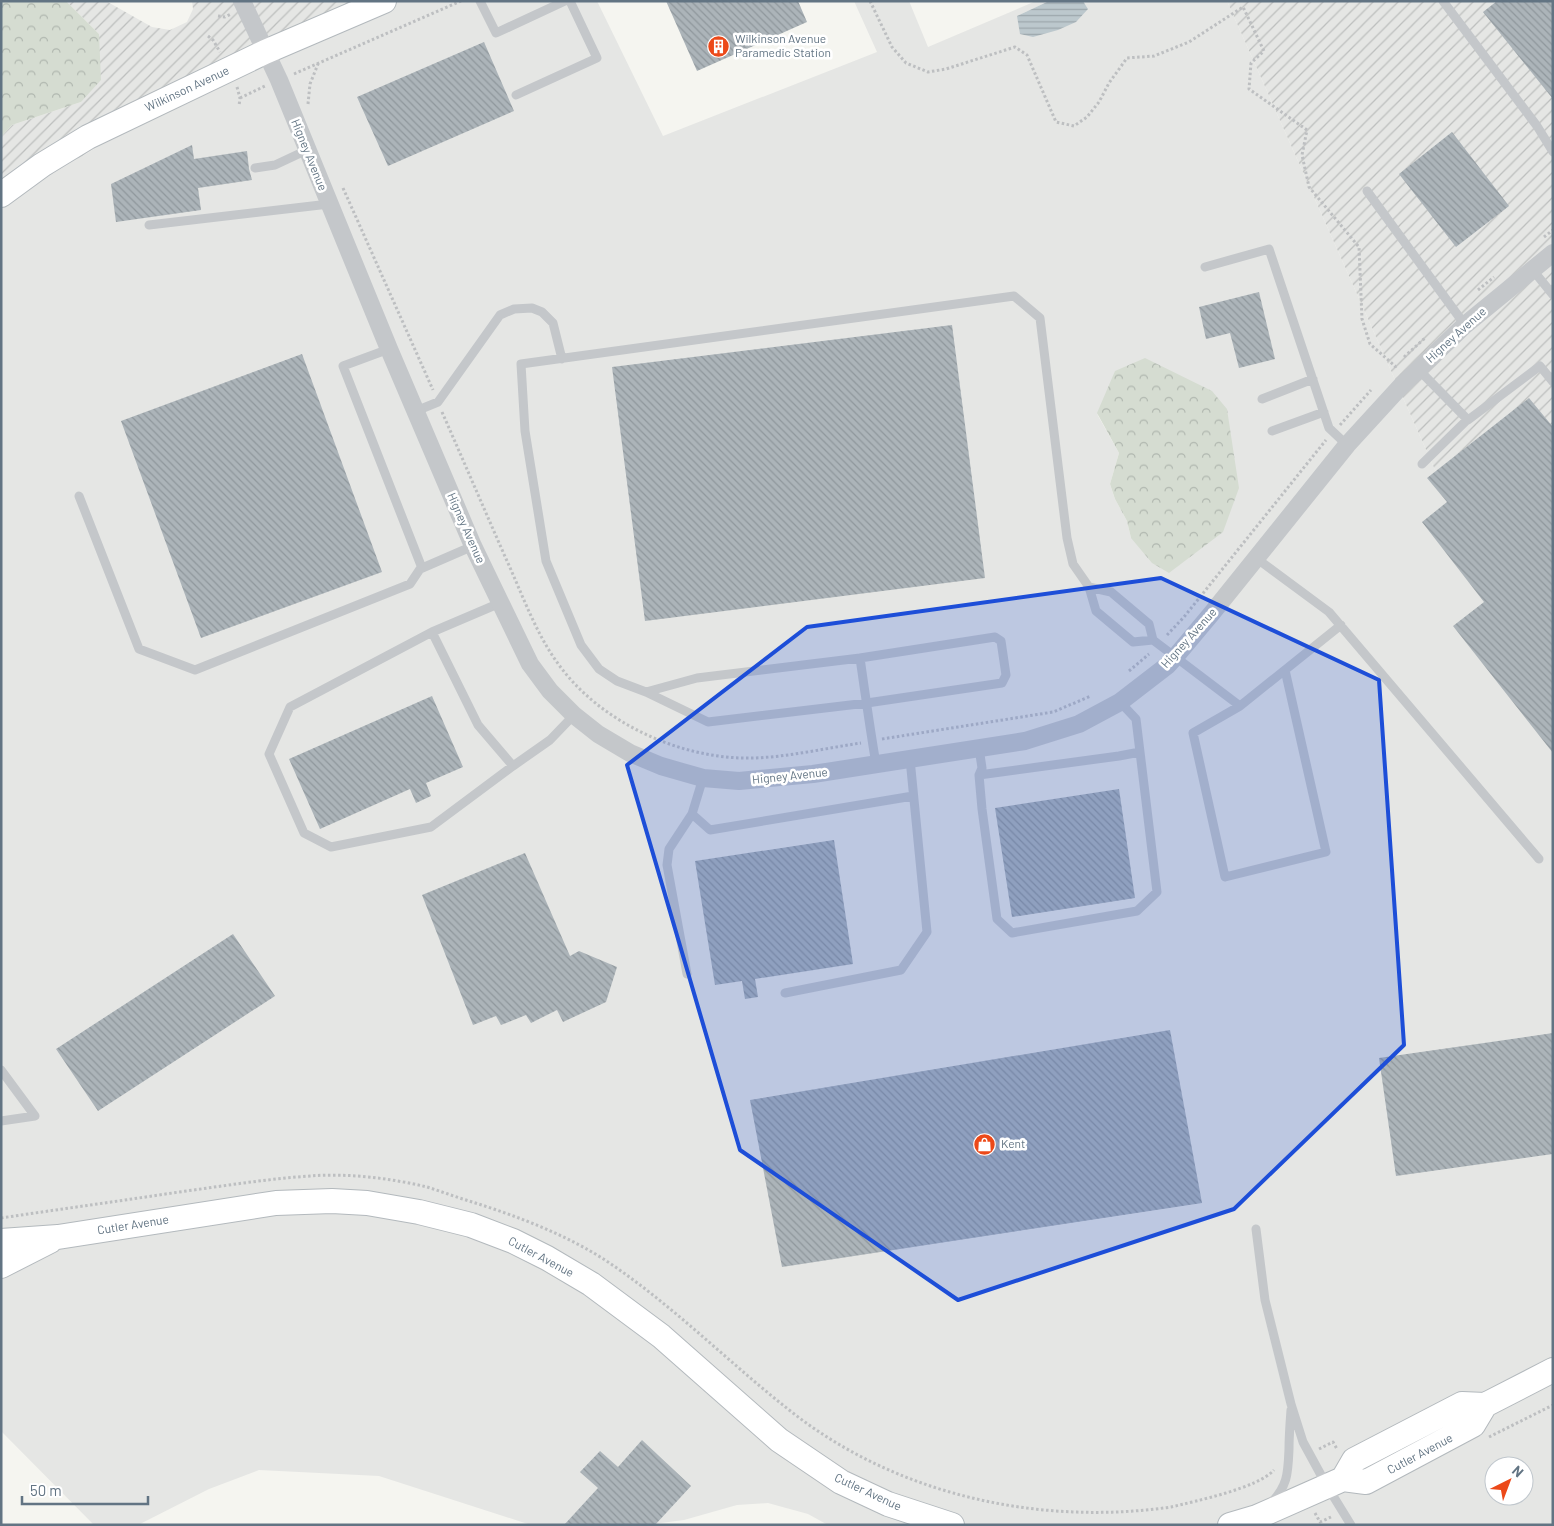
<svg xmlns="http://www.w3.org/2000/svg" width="1554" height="1526" font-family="Barlow,sans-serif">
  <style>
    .built { fill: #e5e6e4; fill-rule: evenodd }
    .industrial { fill: url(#industrial-furrows) }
    .forest { fill: url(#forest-crowns) }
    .water { fill: url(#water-rules) }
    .building { fill: url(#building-back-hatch) }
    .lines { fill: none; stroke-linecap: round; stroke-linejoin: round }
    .secondary-casing { stroke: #b3b9bd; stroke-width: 26 }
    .path { stroke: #bdbfc1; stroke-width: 3; stroke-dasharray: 2.5 2.5; stroke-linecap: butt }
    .lane { stroke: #c4c7ca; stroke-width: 9 }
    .street { stroke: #c4c7ca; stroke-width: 18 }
    .secondary { stroke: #fff; stroke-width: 24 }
    .marked { fill: #1d4ed8; fill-opacity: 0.2; stroke: #1d4ed8; stroke-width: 4; stroke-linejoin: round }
    .labels { text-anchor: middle; stroke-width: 5; stroke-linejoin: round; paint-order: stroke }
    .poi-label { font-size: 12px; fill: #627483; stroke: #fff; text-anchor: start }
    .street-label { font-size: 12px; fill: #627483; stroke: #fff }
  </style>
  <defs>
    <pattern id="industrial-furrows" width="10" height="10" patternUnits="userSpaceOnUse" patternTransform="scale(1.25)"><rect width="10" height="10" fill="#e5e6e4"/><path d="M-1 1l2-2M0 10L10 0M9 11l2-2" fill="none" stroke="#bdbfbe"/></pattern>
    <pattern id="forest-crowns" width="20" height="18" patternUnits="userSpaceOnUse" patternTransform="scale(1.25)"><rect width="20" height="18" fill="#d5dcd1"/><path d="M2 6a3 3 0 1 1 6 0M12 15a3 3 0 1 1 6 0" fill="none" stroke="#b0b7af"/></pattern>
    <pattern id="water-rules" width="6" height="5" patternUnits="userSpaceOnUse" patternTransform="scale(1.25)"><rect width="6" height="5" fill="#bcc8cd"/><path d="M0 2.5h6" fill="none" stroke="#9ca7ac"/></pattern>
    <pattern id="building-back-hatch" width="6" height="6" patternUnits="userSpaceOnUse" patternTransform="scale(1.25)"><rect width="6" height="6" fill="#acb4b9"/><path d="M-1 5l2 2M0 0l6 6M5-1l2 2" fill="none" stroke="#8f979c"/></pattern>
  </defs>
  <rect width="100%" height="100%" fill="#f5f5f0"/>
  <path class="built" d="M363,1H597L663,136L877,52L854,1H909L928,47L1036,1H1049L1017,16L1088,9L1083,1H1227L1553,736V1525H828L808,1514L768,1503L737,1505L684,1520L645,1525H531L379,1476L259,1470L209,1489L138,1525H94L1,1431V204L297,29ZM1097,414L1223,532L1131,538L1127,521L1115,499L1110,484L1119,453ZM1494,1466H1524V1496H1494Z"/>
  <path class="industrial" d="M66,1H106L152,27L170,30L187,22L193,9L192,1H363L297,29L1,204V137L12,125L81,102L99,34Z
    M1227,1H1553V736Z"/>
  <path class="forest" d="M1,1H66L99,34L101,80L81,102L12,125L1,137Z
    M1145,358L1212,391L1227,409L1239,488L1223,532L1169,573L1152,563L1131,538L1127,521L1115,499L1110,484L1119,453L1097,413L1115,371Z"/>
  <path class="water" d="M1049,1H1083L1088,9L1076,22L1058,30L1033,37L1020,34L1017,16Z"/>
  <path class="building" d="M666,1H798L807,22L697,71Z
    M1497,1H1553V99L1483,12Z
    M484,42L514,111L388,166L357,97Z
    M1452,132L1509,206L1456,247L1399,174Z
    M192,145L194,159L247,151L249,169L252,180L198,188L201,210L116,222L111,184Z
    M1259,292L1275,359L1239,368L1230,333L1206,339L1199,307Z
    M952,325L985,578L645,621L612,367Z
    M302,354L382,572L201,638L121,421Z
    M1529,398L1553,427V753L1453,626L1484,602L1422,522L1447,502L1427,478Z
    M432,696L463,767L426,783L431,796L416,803L410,789L320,829L289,759Z
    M1119,789L1135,898L1012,917L995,808Z
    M834,840L853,964L755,979L758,997L745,999L742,981L715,985L695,861Z
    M525,853L570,956L579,951L617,967L606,1002L563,1022L557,1010L531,1023L526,1015L501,1025L496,1016L473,1025L422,895Z
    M233,934L275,996L98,1111L56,1049Z
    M1170,1030L1202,1203L782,1267L750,1100Z
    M1553,1033V1154L1396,1176L1379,1058Z
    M642,1440L691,1486L655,1525H564L598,1488L580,1472L600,1451L618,1467Z"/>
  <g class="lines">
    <defs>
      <path id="secondary" d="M1,195L42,165L88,137L265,52L384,1
        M1,1241L58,1237L276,1203L332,1201L367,1203L419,1212L471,1225L513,1241L547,1258L591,1284L661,1336L779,1440L841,1482L888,1504L952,1525
        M1,1266L50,1241
        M1343,1479L1354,1460L1462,1404L1485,1405L1553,1370
        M1230,1525L1257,1517L1343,1479L1366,1482L1473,1425L1485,1405"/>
    </defs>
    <use href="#secondary" class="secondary-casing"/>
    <path class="path" d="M870,1L892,47L906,63L928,72L946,69L1015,47L1027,55L1056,122L1074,126L1087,117L1099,102L1109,83L1127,58L1154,56L1189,42L1243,7L1264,51L1251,63L1249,89L1307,130L1302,155L1309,187L1359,247L1362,319L1370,344L1395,366L1396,370
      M218,16L225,17L231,14
      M208,36L213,40L220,52
      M294,74L461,1
      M237,87L240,98L239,106
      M240,98L265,86
      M308,104L310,84L318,64
      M343,188L433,390
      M1544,237L1553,230
      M1478,290L1494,277
      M1404,357L1425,338
      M442,412C464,462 485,511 507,561C523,596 536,634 559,665C601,723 682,760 753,758C789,757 826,748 861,743
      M1340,425L1371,390
      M1167,635L1184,617L1326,440
      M1129,671L1149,654
      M882,739L1053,712L1091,696
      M1,1218C61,1209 120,1201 179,1192C223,1186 266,1179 310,1176C347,1173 390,1178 427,1187C440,1191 453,1196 466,1200C514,1215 563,1233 605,1260C673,1305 730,1364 793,1413C898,1495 1039,1526 1171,1507C1196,1501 1258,1488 1274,1470
      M1489,1437L1553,1405
      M1319,1449L1333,1442L1337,1449
      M1315,1513L1320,1522L1331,1517"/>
    <path class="lane" d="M480,1L496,33L565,1
      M1443,1L1537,126L1553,152
      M516,95L597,58L570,1
      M255,168L275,165L307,150
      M1367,191L1465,325
      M149,225L329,204
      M1205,267L1269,249L1329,428L1347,445
      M1532,269L1553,295
      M389,349L343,366L422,568
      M1418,369L1468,420L1540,366L1553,382
      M1262,399L1313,379
      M416,411L438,402L500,315L514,309L532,308L542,312L553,323L562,359
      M1272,431L1324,412
      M1422,464L1468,419
      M79,496L139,649L195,670L410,584L420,569L473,546
      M1256,558L1329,612L1539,859
      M500,603L432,632L478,725L513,766L550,740L574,715
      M432,632L290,707L269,754L304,833L331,847L431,827L513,766
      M1153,640L1240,706L1341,625
      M860,658L697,678L646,692L708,722L867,703L1002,683L1006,675L1001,641L995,637L860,658C865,693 870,729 876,764
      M646,692L617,681L599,669L581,645L546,561L525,431L521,364L1014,296L1040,318L1067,538L1073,564L1089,587L1096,611L1133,642L1153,640L1149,624L1111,592L1089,587
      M1240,706L1193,733L1225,877L1326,852L1285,670
      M979,748L982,768L979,775L982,809L997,919L1012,933L1137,911L1157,892L1136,719L1120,702
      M979,775L1119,756L1140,752
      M692,814L710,830L913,796
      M687,974L667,865L669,849L692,814L703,778
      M785,993L901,970L927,932L910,759
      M1,1070L35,1116L1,1121
      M1256,1229L1265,1300L1291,1404L1303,1442L1327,1486L1351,1525
      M1270,1504C1288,1486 1288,1473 1289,1449C1289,1436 1290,1423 1291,1410"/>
    <path class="street" d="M242,1L279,80L389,349L473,546L530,664L550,691L574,715L598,734L630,753L661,766L703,778L739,781L813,774L1025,741L1079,724L1120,702L1168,665L1176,656L1212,613L1347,445L1401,386L1465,325L1553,253"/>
    <use href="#secondary" class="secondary"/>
  </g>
  <path class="marked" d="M1161,578L1379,680L1404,1045L1234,1209L958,1300L740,1150L627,765L807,627Z"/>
  <defs>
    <symbol id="building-disc" viewBox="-11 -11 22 22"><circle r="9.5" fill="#ec4919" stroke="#fff"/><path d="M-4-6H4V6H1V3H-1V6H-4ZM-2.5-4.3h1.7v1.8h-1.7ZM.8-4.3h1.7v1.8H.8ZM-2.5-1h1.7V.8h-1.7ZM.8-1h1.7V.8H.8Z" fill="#fff"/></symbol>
    <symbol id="shop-disc" viewBox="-11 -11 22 22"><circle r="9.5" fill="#ec4919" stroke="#fff"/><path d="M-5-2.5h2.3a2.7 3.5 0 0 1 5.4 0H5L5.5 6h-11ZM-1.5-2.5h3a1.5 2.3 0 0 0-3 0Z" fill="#fff"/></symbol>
  </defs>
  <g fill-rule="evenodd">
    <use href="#building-disc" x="706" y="34" width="25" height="25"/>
    <use href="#shop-disc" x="972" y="1132" width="25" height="25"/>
  </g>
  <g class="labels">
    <g class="poi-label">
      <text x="735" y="43">Wilkinson Avenue<tspan x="735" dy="14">Paramedic Station</tspan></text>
      <text x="1001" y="1148">Kent</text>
    </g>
    <g class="street-label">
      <text transform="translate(187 89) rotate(-25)" y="4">Wilkinson Avenue</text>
      <text transform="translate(309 155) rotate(68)" y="4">Higney Avenue</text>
      <text transform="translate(1456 335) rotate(-42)" y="4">Higney Avenue</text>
      <text transform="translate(466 528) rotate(66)" y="4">Higney Avenue</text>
      <text transform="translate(1189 638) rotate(-48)" y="4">Higney Avenue</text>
      <text transform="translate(790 776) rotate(-6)" y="4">Higney Avenue</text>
      <text transform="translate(133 1225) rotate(-9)" y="4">Cutler Avenue</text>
      <text transform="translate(541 1257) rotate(28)" y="4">Cutler Avenue</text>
      <text transform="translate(1420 1454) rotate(-28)" y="4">Cutler Avenue</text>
      <text transform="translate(868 1492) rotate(25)" y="4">Cutler Avenue</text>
    </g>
  </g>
  <rect width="1554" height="1526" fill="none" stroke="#627483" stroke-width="5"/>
  <g transform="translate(1509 1481) rotate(42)"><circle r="24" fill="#ffffff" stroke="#c0c7cd"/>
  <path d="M0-4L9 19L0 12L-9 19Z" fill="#ec4919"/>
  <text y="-8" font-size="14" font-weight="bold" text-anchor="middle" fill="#627483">N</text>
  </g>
  <path d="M22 1496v8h126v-8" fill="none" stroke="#627483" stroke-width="2.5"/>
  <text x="30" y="1496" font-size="15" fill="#627483" stroke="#ffffff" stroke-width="4" paint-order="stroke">50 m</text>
</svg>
